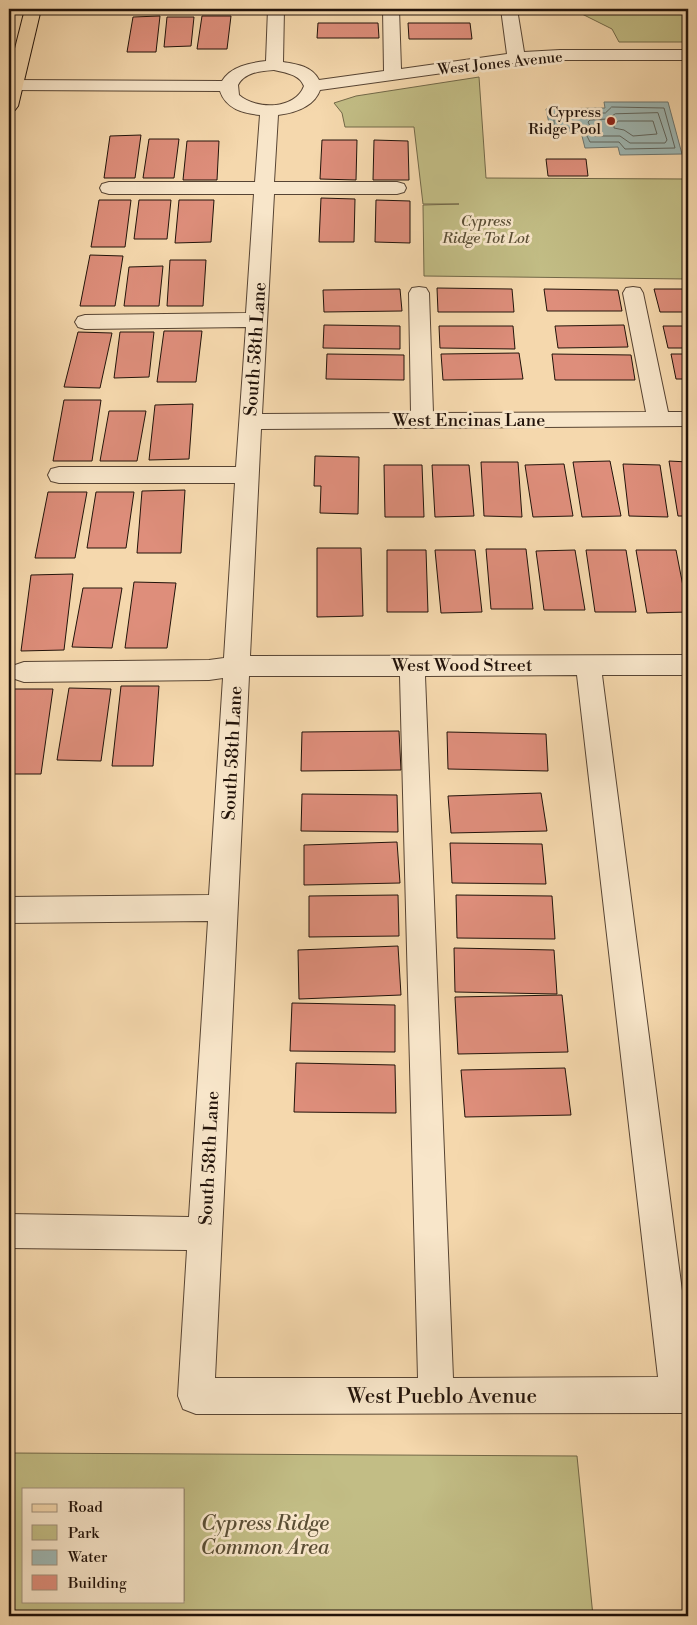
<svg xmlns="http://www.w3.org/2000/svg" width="697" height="1625" font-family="'Libre Bodoni',serif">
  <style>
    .green { fill: #c2bd85; stroke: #726848; fill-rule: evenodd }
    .water { fill: #9fb8b4; stroke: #6d7670 }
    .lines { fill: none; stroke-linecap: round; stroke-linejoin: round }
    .shore { stroke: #60665f; stroke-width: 1 }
    .building { fill: #de8e7b; stroke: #22130a }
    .minor-casing { stroke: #574433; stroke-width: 2 }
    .major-casing { stroke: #22130a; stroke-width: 2 }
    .minor { fill: #f8e6ca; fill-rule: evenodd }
    .major { fill: #f5d8ad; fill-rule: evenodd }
    .poi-dot { fill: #8f2418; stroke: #f8e6ca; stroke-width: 2 }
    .labels { text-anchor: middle; stroke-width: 5; stroke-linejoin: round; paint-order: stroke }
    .far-street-label { font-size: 15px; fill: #22130a; stroke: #f8e6ca }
    .far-poi-label { font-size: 15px; fill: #22130a; stroke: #f8e6ca; text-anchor: end }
    .far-park-label { font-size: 15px; font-style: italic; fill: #5a4e35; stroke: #f8e6ca }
    .street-label { font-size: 18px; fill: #22130a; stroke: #f8e6ca }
    .near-street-label { font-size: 21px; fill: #22130a; stroke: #f8e6ca }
    .near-park-label { font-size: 21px; font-style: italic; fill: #5a4e35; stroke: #f8e6ca }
  </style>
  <rect width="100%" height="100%" fill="#f5d8ad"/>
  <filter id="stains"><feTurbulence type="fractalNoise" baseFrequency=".004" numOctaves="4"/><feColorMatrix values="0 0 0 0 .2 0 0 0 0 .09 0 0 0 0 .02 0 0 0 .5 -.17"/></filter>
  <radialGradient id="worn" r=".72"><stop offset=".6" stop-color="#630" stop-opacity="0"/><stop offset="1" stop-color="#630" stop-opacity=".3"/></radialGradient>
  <path class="green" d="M572,9H688V42H619L612,29Z
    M479,77L486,178L688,179V279L424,276L423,205L459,204H423L414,127H345L342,113L334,103L356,96Z
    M9,1453L577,1456L593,1616H9ZM24,1489H184V1601H24Z"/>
  <path class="water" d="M604,102H668L682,154L620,155L618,147L585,148L581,132L551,133L546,109L605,108Z"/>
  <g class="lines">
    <path class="shore" d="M612,107L664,108L675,148L625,149L619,142H590L583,128H557L554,126V114L605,113Z
      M658,113L667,140L665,143H630L620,136H595L588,122L590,120L607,119L615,114Z
      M619,121H653L657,134L633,136L624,130L614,128V125Z"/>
  </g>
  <path class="building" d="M323,9H378V14L323,13Z
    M410,9H463L464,13L410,14Z
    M160,16L156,52H127L133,17Z
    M202,16H231L227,49H197Z
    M167,17H194L191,46L164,47Z
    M318,23H378L379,38H317Z
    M408,23H470L472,39H409Z
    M141,135L135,178H104L110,136Z
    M149,139H179L174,178H143Z
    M322,140H357L356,180L320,179Z
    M374,140L408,141L409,180H373Z
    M187,141H219L217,180H183Z
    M546,159H586L588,176H548Z
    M321,198L355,199L354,242H319Z
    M99,200H131L125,247H91Z
    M139,200H171L167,239H134Z
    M179,200H214L211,242L175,243Z
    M376,200L410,201V243L375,242Z
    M90,255L123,256L115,306H80Z
    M170,260H206L203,306H167Z
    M163,266L159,306H124L129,267Z
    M437,288L512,289L514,312H438Z
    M400,289L402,311L324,312L323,290Z
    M544,289L618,290L622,311H547Z
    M654,289H688V312H660Z
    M324,325L400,326V349L323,348Z
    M624,325L628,347L558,348L555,326Z
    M439,326H513L515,349L440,348Z
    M663,326H688V348H668Z
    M164,331H202L196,382H157Z
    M78,332L112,333L100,388L64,387Z
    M120,332H154L149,377L114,378Z
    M519,353L523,379L443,380L441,354Z
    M327,354L404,355V380L326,379Z
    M552,354L631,355L635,380H555Z
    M671,354H688V379H676Z
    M64,400H101L92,461H53Z
    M193,404L189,459L149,460L155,405Z
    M109,411H146L137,461H100Z
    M315,456L359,457L358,514L320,513L321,486H314Z
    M610,461L621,516L582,517L573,462Z
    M669,461L688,462V516H678Z
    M481,462H518L522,517L484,516Z
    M564,464L573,516L533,517L525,465Z
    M623,464L660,465L668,517L629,516Z
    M384,465H422L424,517H385Z
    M432,465H469L474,516L435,517Z
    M185,490L181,553H137L142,491Z
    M48,492H87L75,558H35Z
    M96,492H134L126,548H87Z
    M317,548H361L363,616L317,617Z
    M486,549H526L533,609H491Z
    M387,550H426L428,612H387Z
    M435,550H475L482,612L441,613Z
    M575,550L585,610H544L536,551Z
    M586,550H626L636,612H595Z
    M636,550H676L688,612L647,613Z
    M73,574L64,650L21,651L31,575Z
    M134,582L176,583L167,648H125Z
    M83,588H122L112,648L72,647Z
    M121,686H159L153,766H112Z
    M69,688L111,689L101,761L57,760Z
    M12,689H53L41,774H9V709Z
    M399,731L401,770L301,771L302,732Z
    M447,732L546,734L548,771L448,769Z
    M541,793L547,831L451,833L448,796Z
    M302,794L397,795L398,832L301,831Z
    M397,842L400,883L304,885V845Z
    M450,843L542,844L546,884L452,883Z
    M398,895L399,936L309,937V896Z
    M456,895L552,896L555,939L457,938Z
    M398,946L401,995L299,999L298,950Z
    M454,948L554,950L557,994L455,992Z
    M562,995L568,1052L458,1054L455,997Z
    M292,1003L395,1005V1052L290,1051Z
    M296,1063L395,1065L396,1113L294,1112Z
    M565,1068L571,1115L465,1117L461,1070Z"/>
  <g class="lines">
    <defs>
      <path id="minor" d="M268,9H284L283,62C296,64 312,66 319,80L384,71L383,9H399L401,69L507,54L501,9H517L524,52L560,50H688V60H560L516,63L320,90C314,107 294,113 278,115L274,182H397L404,184L406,188L404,192L397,194H274L262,414L411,413L409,293L412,288L419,287L426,288L429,293L433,413L646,412L623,293L626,288L633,287L640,288L643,293L668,412H688V426L261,429L250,656L688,655V675H602L688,1337V1413L196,1414L183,1409L178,1396L187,1250L9,1248V1214L189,1217L208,921L9,923V897L209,895L223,678L209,680L24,682L15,679L11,672L15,665L24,662L209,660L224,658L235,483H59L51,481L48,475L51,469L59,467H236L246,327L85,329L78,327L75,322L78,317L85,315L246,313L254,194H109L102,192L100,188L102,184L109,182H255L260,115C243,113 226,109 220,91L9,90V80L222,81C231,66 250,63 266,61ZM274,70C286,73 299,74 304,86C295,110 256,110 239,95L238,85C245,72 261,71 274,70ZM577,675L658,1377L453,1378L425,676ZM249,676H400L418,1378H215Z"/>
      <path id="major" d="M25,9H41L18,106L15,110L9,111V72Z"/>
    </defs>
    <use href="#minor" class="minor-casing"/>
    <use href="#major" class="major-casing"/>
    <use href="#minor" class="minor"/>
    <use href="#major" class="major"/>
  </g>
  <circle class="poi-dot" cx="611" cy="121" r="5"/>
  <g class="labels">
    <g class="far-street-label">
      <text transform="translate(500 63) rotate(-6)" y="5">West Jones Avenue</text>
    </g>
    <g class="far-poi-label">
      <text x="601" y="117">Cypress<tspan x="601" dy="17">Ridge Pool</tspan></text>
    </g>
    <g class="far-park-label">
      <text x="486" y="226">Cypress<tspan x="486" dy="17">Ridge Tot Lot</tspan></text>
    </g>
    <g class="street-label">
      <text transform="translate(255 349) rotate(-86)" y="6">South 58th Lane</text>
      <text x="469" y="426">West Encinas Lane</text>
      <text x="462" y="671">West Wood Street</text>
      <text transform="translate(232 753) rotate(-87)" y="6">South 58th Lane</text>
      <text transform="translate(209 1158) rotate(-87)" y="6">South 58th Lane</text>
    </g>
    <g class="near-street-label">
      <text x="442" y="1403">West Pueblo Avenue</text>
    </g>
    <g class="near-park-label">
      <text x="265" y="1530">Cypress Ridge<tspan x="265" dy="24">Common Area</tspan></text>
    </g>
  </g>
  <rect width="697" height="1625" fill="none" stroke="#f5d8ad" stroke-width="30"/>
  <rect x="10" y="10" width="677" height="1605" fill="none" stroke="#22130a" stroke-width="2.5"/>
  <rect x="15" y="15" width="667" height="1595" fill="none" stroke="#22130a"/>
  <rect x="22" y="1488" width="162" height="115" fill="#f8e6ca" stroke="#a2927d"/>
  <rect x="32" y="1504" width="25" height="8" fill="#f5d8ad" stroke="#a2927d"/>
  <text x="68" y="1512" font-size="15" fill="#22130a">Road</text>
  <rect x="32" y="1525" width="25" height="15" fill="#c2bd85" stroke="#a2927d"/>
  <text x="68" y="1538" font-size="15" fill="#22130a">Park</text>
  <rect x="32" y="1550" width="25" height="15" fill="#9fb8b4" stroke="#a2927d"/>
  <text x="68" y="1562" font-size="15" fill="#22130a">Water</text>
  <rect x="32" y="1575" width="25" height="15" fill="#de8e7b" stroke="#a2927d"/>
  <text x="68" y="1588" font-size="15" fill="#22130a">Building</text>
  <rect width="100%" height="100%" filter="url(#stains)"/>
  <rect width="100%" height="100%" fill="url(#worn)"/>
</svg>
